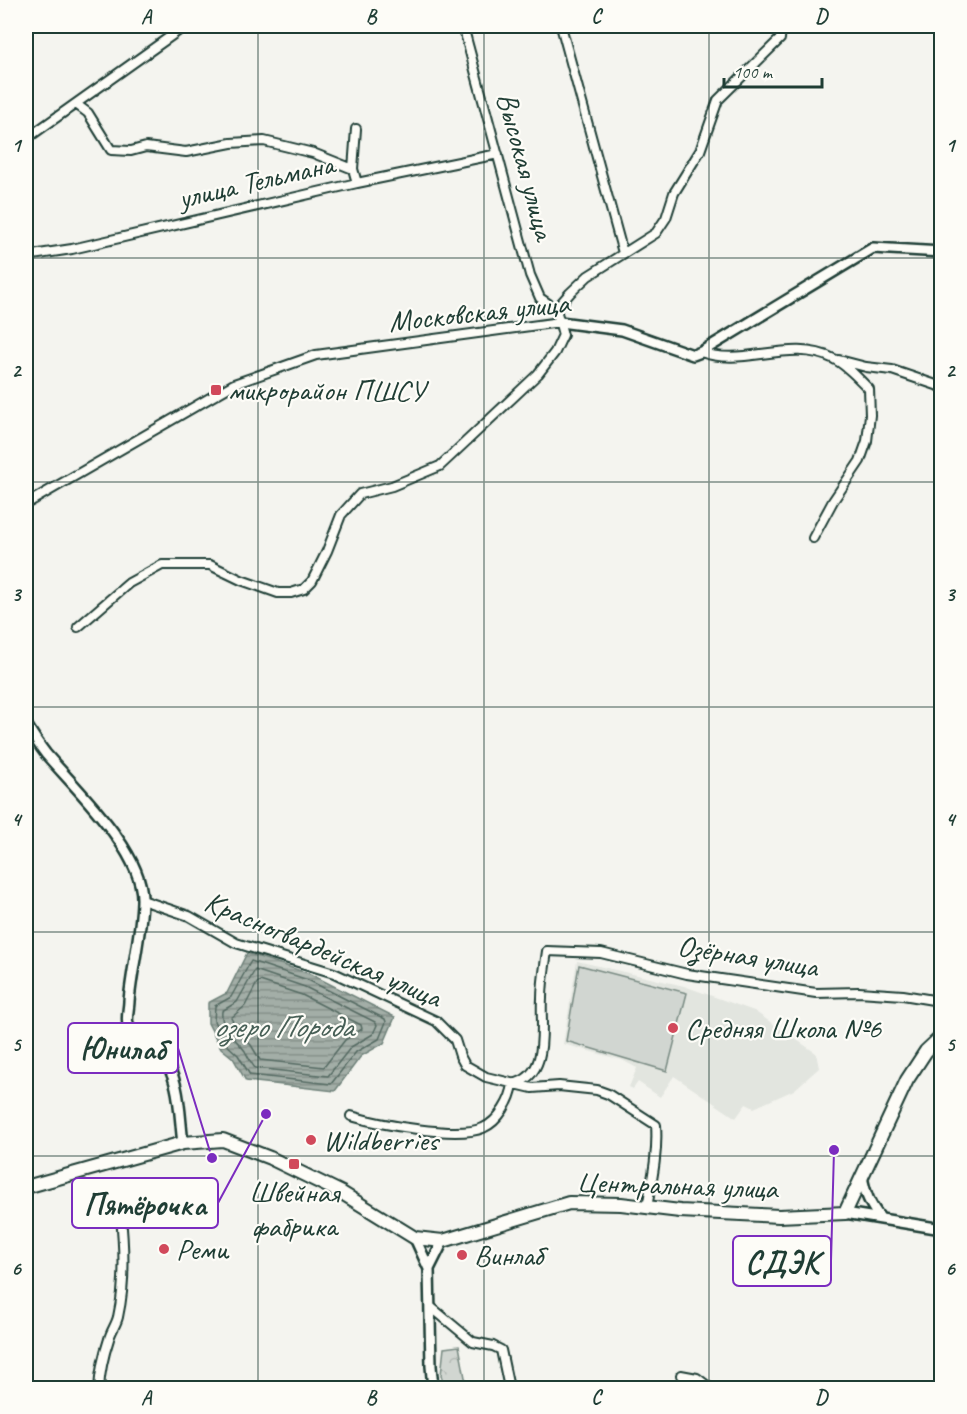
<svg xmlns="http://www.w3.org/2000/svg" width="967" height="1414" font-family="Caveat,sans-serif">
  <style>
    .built { fill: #e2e5df }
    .park { fill: url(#park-crowns); stroke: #788a82; stroke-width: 1.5 }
    .pitch { fill: #d1d6d1; stroke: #788a82; stroke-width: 1.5 }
    .water { fill: url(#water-rules); stroke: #6e8179; stroke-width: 1.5 }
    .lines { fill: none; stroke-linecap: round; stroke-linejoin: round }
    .shore { stroke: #546a62; stroke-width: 1.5 }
    .minor-casing { stroke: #1f3d34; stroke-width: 12 }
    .tertiary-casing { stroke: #1f3d34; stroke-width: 14 }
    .primary-casing { stroke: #1f3d34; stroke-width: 16 }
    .minor { stroke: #fdfcf7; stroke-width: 8 }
    .tertiary { stroke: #fdfcf7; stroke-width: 9 }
    .primary { stroke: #fdfcf7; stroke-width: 12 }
    .grid { fill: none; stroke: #1f3d34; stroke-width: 1.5; stroke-opacity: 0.55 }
    .poi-dot { fill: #d1495b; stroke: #fdfcf7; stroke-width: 2 }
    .labels { text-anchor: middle; stroke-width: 4.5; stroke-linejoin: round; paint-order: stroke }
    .street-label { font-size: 30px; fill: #1f3d34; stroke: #fdfcf7 }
    .poi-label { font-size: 30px; fill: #1f3d34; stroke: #fdfcf7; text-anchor: start }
    .water-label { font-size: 32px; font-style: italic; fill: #475f56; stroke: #fdfcf7 }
    .leader { fill: none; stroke: #7b2cbf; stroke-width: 2 }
    .callout-dot { fill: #7b2cbf; stroke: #fdfcf7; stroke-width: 2 }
    .callout { fill: #fdfcf7; stroke: #7b2cbf; stroke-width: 2 }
    .callout-label { font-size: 32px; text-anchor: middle; font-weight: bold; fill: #1f3d34 }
    .neatline { fill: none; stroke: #1f3d34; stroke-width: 2 }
    .grid-label { font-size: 20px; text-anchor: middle; font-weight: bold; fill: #1f3d34 }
  </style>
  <defs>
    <pattern id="park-crowns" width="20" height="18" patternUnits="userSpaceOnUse" patternTransform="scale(1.5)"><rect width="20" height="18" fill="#d1d6d1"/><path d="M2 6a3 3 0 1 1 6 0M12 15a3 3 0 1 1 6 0" fill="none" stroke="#b3b9b4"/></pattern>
    <pattern id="water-rules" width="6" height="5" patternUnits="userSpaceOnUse" patternTransform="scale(1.5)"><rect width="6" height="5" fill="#a3aea7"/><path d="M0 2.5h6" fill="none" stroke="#848f89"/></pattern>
  </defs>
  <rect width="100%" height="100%" fill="#f4f4ef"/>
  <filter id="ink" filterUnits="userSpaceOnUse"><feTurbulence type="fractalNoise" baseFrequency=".0167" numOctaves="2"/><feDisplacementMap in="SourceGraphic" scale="12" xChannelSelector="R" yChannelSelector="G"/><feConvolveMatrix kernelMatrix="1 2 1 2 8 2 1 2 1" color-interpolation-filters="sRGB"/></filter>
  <g filter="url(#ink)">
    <path class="built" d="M577,961L684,986L754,1011L816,1053L819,1068L794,1090L754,1108L746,1104L736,1118L674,1076L660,1097L638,1082L633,1089L629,1087L637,1068L622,1060L563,1044Z"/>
    <path class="park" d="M459,1346L467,1388H445L441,1375L444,1348Z"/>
    <path class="pitch" d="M579,965L687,993L667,1071L566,1041Z"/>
    <path class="water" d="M247,953L310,974L395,1017L384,1043L361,1056L335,1091L246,1081L233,1058L221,1048L208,1023V1003L227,993Z"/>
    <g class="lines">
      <path class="shore" d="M251,961L308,980L385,1019L386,1022L379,1039L356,1052L331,1084L250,1075L238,1055L225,1043L214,1021L215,1006L231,997Z
        M255,970L305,987L375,1022L377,1025L373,1034L351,1047L328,1076L255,1068C251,1063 248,1057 245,1051C235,1037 220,1031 222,1011L237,1002Z
        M260,981L302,995L361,1025L362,1029L345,1040L324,1067L260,1060L251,1045L239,1033L231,1018L245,1006L257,983Z"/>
      <defs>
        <path id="minor" d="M463,26L530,275L540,298L556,309
          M561,26L623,253
          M76,104L88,113L111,150L131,151L146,147L186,152L231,143L264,141L313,153L353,169
          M356,129L353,169L357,183
          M26,139L185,26
          M26,256L72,249L357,183L498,154
          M701,352C744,368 790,337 834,359C847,365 859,379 869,389L870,415L867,441L860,461L833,501L813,538
          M839,360L866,367L892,370L942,387
          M26,504L234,384L316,355L560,322
          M78,627L129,583L162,565H210L241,580L278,593H291L304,589L312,581L327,551L341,515L360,494L392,486L440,466L538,374L555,352L563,335L556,309L570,293L588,276L656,233L666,218L674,193L700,151L718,100L780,39L781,26
          M142,900L189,916L236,943L334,973L436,1021L455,1040L460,1056L465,1065L486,1077L532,1088L559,1086L597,1090L608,1094L656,1125C658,1153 652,1180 647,1207
          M351,1116C378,1124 457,1139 483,1128C499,1121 511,1100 513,1084C551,1076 540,1026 542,998C542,982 545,966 547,951L601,953L687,974L816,993L859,992L903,995L933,1000L942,1006
          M431,1307L473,1342L493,1346L501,1350L509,1388
          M681,1375L697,1378L710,1388
          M99,1388C100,1372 104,1354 109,1339C111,1331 116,1325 118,1317C126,1281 124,1244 120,1207"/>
        <path id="tertiary" d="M560,322L622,330L693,355L701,352L873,248L942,252
          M26,724C32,734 39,745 46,754C77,790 144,853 142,901C141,935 132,968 129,1001C129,1008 126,1018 128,1024C133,1038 151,1045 161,1056C181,1078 179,1115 183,1143
          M862,1176C865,1194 870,1205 881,1219
          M845,1213L942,1229
          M415,1238L429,1269L431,1366L433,1388
          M429,1269L443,1241"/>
        <path id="primary" d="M26,1187L183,1143L223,1140L270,1158L342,1193L415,1238L443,1241L569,1203L621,1204L680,1211L779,1216L845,1213L907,1080L926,1051L942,1036"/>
      </defs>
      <use href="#minor" class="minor-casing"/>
      <use href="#tertiary" class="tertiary-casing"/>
      <use href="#primary" class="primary-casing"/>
      <use href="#minor" class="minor"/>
      <use href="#tertiary" class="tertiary"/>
      <use href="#primary" class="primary"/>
    </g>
  </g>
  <path class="grid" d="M258,26V1388M484,26V1388M709,26V1388M26,258H942M26,482H942M26,707H942M26,932H942M26,1156H942"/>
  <g class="poi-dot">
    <rect x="210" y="384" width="12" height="12" rx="3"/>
    <circle cx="673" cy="1028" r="6"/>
    <circle cx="311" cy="1140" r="6"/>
    <rect x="288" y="1158" width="12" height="12" rx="3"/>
    <circle cx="164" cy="1249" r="6"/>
    <circle cx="462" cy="1255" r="6"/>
  </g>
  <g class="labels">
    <g class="street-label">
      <text transform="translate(526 166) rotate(75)" y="10">Высокая улица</text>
      <text transform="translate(256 181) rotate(-13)" y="10">улица Тельмана</text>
      <text transform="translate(479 312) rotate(-6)" y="10">Московская улица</text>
      <text transform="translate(323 949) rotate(23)" y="10">Красногвардейская улица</text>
      <text transform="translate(748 956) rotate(9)" y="10">Озёрная улица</text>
      <text transform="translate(677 1185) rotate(2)" y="10">Центральная улица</text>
    </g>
    <g class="poi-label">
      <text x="228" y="400">микрорайон ПШСУ</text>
      <text x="685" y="1038">Средняя Школа №6</text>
      <text x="323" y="1150">Wildberries</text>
      <text x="294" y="1202" text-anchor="middle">Швейная<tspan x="294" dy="34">фабрика</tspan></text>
      <text x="176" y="1259">Реми</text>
      <text x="474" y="1265">Винлаб</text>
    </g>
    <g class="water-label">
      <text x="283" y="1037">озеро Порода</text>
    </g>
  </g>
  <path class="leader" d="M212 1158L178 1048M266 1114L218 1203M834 1150L831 1261"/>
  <g class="callout-dot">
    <circle cx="212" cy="1158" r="6"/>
    <circle cx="266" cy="1114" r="6"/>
    <circle cx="834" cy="1150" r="6"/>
  </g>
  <g class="callout">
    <rect x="68" y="1023" width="110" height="50" rx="6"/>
    <rect x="72" y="1178" width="146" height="50" rx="6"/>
    <rect x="733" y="1236" width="98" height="50" rx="6"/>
  </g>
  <g class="callout-label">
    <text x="123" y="1059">Юнилаб</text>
    <text x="145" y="1215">Пятёрочка</text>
    <text x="782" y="1273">СДЭК</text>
  </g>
  <rect width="967" height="1414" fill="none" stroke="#fdfcf7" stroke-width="66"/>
  <path d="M724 78v9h98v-9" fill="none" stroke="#1f3d34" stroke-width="3"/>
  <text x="733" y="78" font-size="18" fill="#1f3d34" stroke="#fdfcf7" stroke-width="4.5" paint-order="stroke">100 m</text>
  <rect x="33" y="33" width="901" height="1348" class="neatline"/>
  <g class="grid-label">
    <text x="146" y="23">A</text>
    <text x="371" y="23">B</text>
    <text x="596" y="23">C</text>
    <text x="821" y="23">D</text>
    <text x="16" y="152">1</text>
    <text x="950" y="152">1</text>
    <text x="16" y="377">2</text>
    <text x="950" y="377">2</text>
    <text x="16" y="601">3</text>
    <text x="950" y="601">3</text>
    <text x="16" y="826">4</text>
    <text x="950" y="826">4</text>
    <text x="16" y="1051">5</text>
    <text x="950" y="1051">5</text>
    <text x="16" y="1275">6</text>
    <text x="950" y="1275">6</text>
    <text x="146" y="1404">A</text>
    <text x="371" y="1404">B</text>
    <text x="596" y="1404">C</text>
    <text x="821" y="1404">D</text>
  </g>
</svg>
